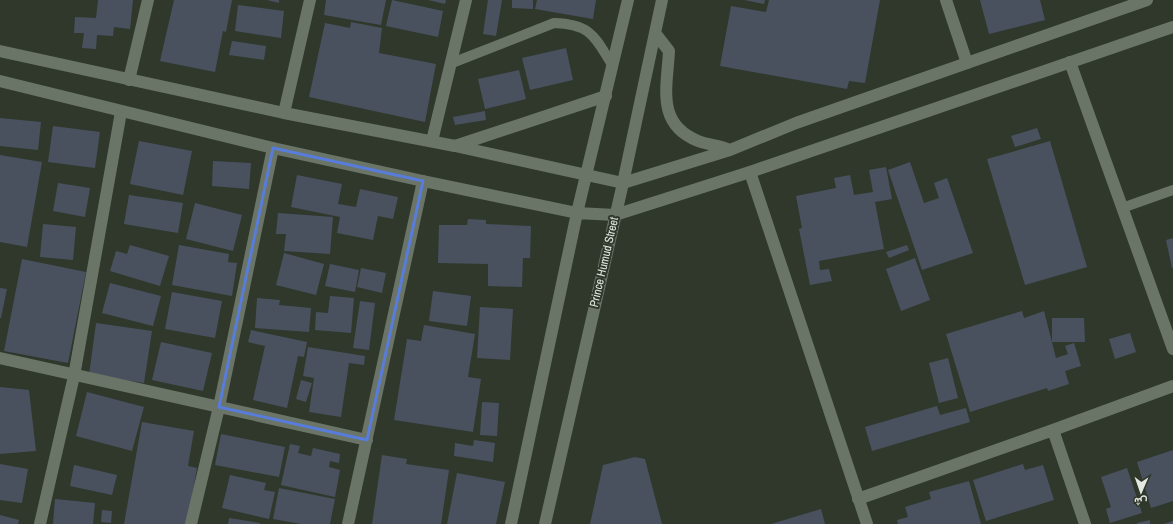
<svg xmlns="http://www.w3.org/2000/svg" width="1173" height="524" font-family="'Archivo Narrow',Vazirmatn,sans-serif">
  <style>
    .building { fill: #49515f }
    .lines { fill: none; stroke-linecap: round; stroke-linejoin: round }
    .service { stroke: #6b7567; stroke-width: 10 }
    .minor { stroke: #6b7567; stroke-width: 12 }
    .tertiary { stroke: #6b7567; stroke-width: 12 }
    .marked { fill: none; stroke: #587cda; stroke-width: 3; stroke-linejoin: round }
    .labels { text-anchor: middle; stroke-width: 4; stroke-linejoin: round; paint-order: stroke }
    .street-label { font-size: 12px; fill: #e2e8e0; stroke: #2f382b }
  </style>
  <rect width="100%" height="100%" fill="#2f382b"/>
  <path class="building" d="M98,0H133L130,29L114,27L113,36L97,35L96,49L82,48L84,33H74L75,17L96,18Z
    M174,0H232L226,32L223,31L215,72L160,61Z
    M267,0H279V3Z
    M326,0H386L381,25L324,15Z
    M392,0L443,11L438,37L386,26Z
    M428,0H446L445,4Z
    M488,0H502L496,36L483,34Z
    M512,0H533V9L512,8Z
    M537,0H596L593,19L535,9Z
    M744,0H765L764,4Z
    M769,0H880L865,83L849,81L847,89L720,66L731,6L766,12Z
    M980,0H1040L1045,20L989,34Z
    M238,5L284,11L281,38L235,31Z
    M351,22L382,28L379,53L436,64L425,122L309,97L325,23L350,28Z
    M232,41L266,46L264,60L229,55Z
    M566,48L573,80L530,90L522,58Z
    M519,70L526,99L485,109L478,79Z
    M485,111L486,120L455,125L453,117Z
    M0,118L41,122L38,150L0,146Z
    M53,126L100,132L95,168L48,162Z
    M1037,128L1041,139L1015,147L1011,136Z
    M139,141L192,151L183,195L130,184Z
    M1050,141L1087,267L1025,285L987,159Z
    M0,155L42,162L27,247L0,242Z
    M213,161L251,163L249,189L212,186Z
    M910,162L924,203L939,198L934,183L947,178L973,253L922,270L888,170Z
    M886,167L892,199L875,202L884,249L819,261L820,270L829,269L832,281L810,285L799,229L802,228L796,196L836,188L834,178L850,175L854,195L873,192L869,170Z
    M297,175L342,184L338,204L356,207L360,189L398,197L393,219L378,216L373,240L337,233L340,217L291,207Z
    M58,183L90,188L85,217L53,211Z
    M129,195L183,203L178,233L124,224Z
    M195,203L242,215L233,251L186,239Z
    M278,213L333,217L330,254L284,251L286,234H276Z
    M468,219L486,220V224L531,226L530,258H523L522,287L488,286V264L438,263L439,225H467Z
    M43,224L76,227L73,260L40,257Z
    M1173,238V268H1172L1166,240Z
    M130,245L169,256L160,286L110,271L116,251L127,254Z
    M179,245L229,254L228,262L237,263L232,296L172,285Z
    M907,245L909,250L889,258L886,252Z
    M284,253L324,264L316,295L276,285Z
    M915,258L930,300L901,311L886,269Z
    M22,259L86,272L68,363L4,351Z
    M330,264L359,270L355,292L325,286Z
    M361,268L386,273L382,293L357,287Z
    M110,283L161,296L153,326L102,313Z
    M0,288L7,289L1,318H0Z
    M433,291L471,296L467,326L429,321Z
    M172,292L222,301L215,338L165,329Z
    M330,296L354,298L351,333L315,330L316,312L328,313Z
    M257,298L280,300L279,305L311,308L309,332L255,328Z
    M360,301L375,303L369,350L353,348Z
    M480,307L513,309L510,360L477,358Z
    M1022,311L1024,318L1044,311L1056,358L1068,354L1065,346L1074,343L1081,366L1065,371L1069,384L1048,391L1047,388L970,412L946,334Z
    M1052,318H1084L1085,342H1052Z
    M96,323L152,331L144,383L89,375Z
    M424,325L475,334L468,377L481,379L473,432L394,420L407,339L421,341Z
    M251,330L307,342L304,357L298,356L287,408L253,400L265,346L248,342Z
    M1130,333L1136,352L1115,359L1109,339Z
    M161,342L212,353L203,391L152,380Z
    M308,347L365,356L364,365L349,363L341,417L309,412L314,378L303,376Z
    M948,358L958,398L939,403L929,363Z
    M301,380L312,383L306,402L296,399Z
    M0,387L29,390L36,451L0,454Z
    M87,392L144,407L132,451L76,436Z
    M482,402L499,403L497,436L480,435Z
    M937,406L940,415L966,408L970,422L872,451L865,427Z
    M142,422L194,431L188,466L197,468L187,524H124Z
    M221,434L285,447L279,477L215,465Z
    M474,440L495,443L493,462L454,456L455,443L473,446Z
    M290,444L300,446L298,453L311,456L313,448L340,454L339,463L330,461L329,467L340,470L335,497L281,485Z
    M1173,450V501L1151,508L1137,462Z
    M382,455L407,459L406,464L449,470L441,524H372Z
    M635,457L645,459L662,524H590L603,465Z
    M0,464L28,469L22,503L0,500Z
    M1023,464L1025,470L1043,465L1054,500L986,521L973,480Z
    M74,465L117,475L112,495L70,486Z
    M1127,468L1142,513L1110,523L1106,509L1111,507L1101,477Z
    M457,473L505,482L496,524H447Z
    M230,475L266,483L264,490L275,492L269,519L222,508Z
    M969,481L981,524H898L897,520L908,517L905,507L931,499L929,492Z
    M279,488L335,499L330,524H301L273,519Z
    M55,499L95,503L93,524H53Z
    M821,509L825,524H771Z
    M102,510L112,511L111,523L101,522Z
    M0,515L19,520L18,524H0Z
    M229,518L260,523V524H228Z
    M1150,520V524H1137V523Z
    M1173,521V524H1163Z"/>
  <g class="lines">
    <path class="service" d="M452,63L554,23C592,24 595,38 613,66
      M1122,208L1173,190"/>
    <path class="minor" d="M946,0L967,63
      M1070,62L1173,349
      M129,80L148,0
      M284,113L310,0
      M432,141L466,0
      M455,146L606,96
      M750,172L867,524
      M0,358L367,440
      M1053,430L1085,524
      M858,499L1053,430L1173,386
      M40,524L74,376L121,112
      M191,524L219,407L273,148
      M348,524L423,181"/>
    <path class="tertiary" d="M655,33L669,51C667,88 656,124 698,141C708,145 720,145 730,150
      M0,51L284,113L455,146L623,183L730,150L796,123L1147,0
      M0,81L273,148L423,181L577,213L615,215L750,172L1173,27
      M511,524L577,213L628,0
      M545,524L623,183L662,0"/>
  </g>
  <path class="marked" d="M273,148L423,181L367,440L219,407Z"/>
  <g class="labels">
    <g class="street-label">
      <text transform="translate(604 262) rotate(-77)" y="4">Prince Humud Street</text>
    </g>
  </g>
  <g transform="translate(1141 492) rotate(182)" stroke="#2f382b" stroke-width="3" paint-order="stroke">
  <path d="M0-3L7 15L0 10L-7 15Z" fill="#e2e8e0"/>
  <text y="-6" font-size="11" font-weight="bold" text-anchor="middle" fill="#e2e8e0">ش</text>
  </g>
</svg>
